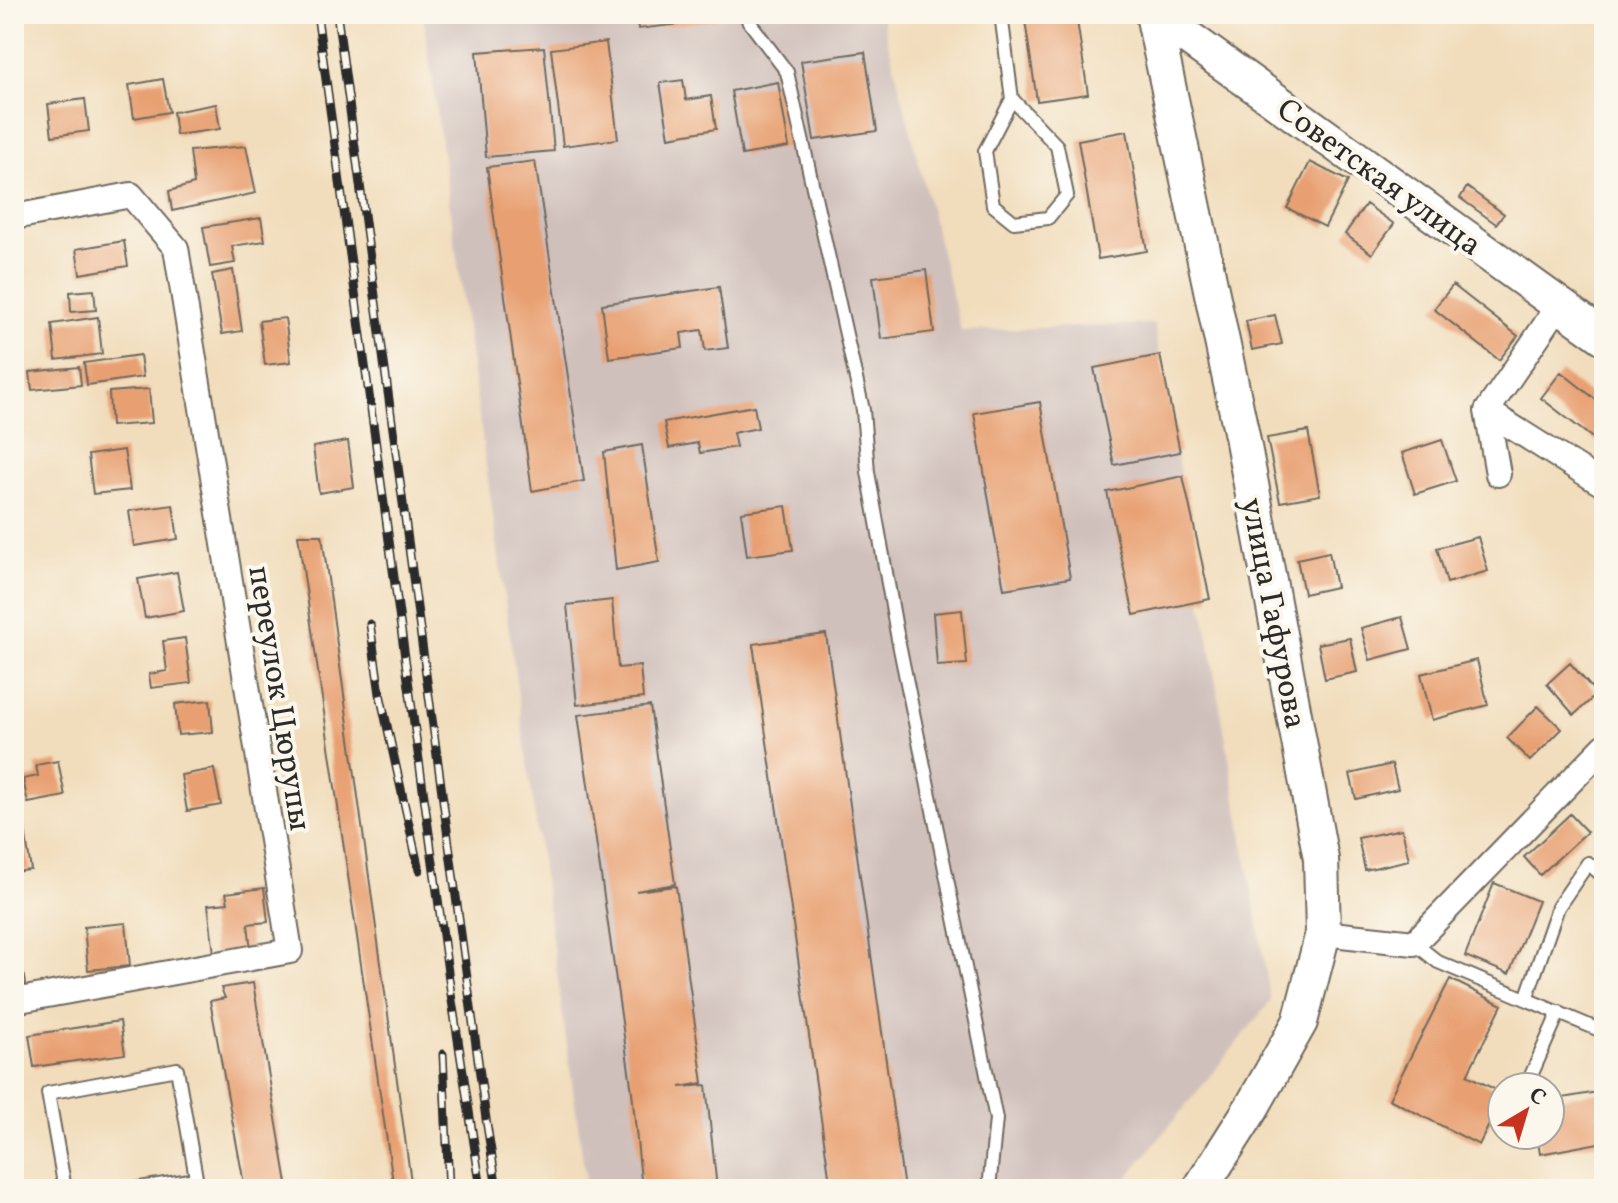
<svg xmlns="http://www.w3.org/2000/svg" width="1618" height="1203" font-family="Vollkorn,serif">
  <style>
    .industrial { fill: #d0c0bc }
    .building { fill: #e8a072 }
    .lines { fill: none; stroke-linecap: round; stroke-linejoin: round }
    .lane-casing { stroke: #70695e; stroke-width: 16 }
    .street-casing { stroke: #70695e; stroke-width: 28 }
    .secondary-casing { stroke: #70695e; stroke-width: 38 }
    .lane { stroke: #fff; stroke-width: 12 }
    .street { stroke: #fff; stroke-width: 24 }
    .secondary { stroke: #fff; stroke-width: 34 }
    .rail-casing { stroke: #2b2b2b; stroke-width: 9 }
    .rail { stroke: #fbf7ec; stroke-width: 6; stroke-dasharray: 18; stroke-linecap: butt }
    .labels { text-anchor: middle; stroke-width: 8; stroke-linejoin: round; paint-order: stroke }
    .street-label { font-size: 32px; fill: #2b2b2b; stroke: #fbf7ec }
  </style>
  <rect width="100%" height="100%" fill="#fbf7ec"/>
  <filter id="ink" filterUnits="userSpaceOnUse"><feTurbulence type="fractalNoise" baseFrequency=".0125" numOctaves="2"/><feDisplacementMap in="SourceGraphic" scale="16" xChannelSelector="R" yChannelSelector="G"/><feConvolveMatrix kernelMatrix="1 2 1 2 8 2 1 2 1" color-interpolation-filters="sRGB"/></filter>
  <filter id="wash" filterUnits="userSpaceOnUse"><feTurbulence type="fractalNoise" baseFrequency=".006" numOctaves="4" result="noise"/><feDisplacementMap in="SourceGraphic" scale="32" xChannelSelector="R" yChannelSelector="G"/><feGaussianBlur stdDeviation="1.8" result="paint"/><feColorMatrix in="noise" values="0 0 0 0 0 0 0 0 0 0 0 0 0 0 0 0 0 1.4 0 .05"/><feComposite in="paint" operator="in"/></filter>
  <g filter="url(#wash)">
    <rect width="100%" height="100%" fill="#f1ddbc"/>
    <path class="industrial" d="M423,14H881L961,331L1154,324L1271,1001L1118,1189H587Z"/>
    <g id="blocks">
      <path class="building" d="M636,14H715L716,20L638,29Z
        M1024,14H1076L1088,94L1037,101Z
        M606,42L618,139L563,146L551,49Z
        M544,47L554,151L486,157L477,52Z
        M865,52L877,131L814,140L801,61Z
        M163,79L169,112L134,118L129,85Z
        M683,80L686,100L711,96L716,129L669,137L660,83Z
        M778,82L789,147L742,155L731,91Z
        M85,99L89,131L52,136L48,104Z
        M216,104L220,129L176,135L173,112Z
        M1127,131L1147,251L1098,259L1078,140Z
        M246,146L256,193L172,211L169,191L194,184L190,151Z
        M535,161L584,481L532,491L487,167Z
        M1310,162L1348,181L1325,227L1287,208Z
        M1467,187L1504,214L1496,224L1460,198Z
        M1366,204L1394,224L1372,254L1345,234Z
        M261,218L265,241L232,246L235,263L210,267L203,227Z
        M124,241L128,266L80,274L76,249Z
        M233,270L242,331L222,334L212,274Z
        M926,270L934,332L881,339L873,277Z
        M1453,285L1518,336L1499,360L1434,309Z
        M719,287L728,348L705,351L702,330L681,333L683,348L609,358L602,304Z
        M94,290L96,310L71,312L70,292Z
        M1275,315L1282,344L1252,350L1246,321Z
        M98,317L102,354L56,360L52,324Z
        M285,318L291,362L265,365L259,321Z
        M140,355L143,377L87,385L84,363Z
        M1160,355L1180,452L1114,465L1094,368Z
        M79,367L81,385L32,390L30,372Z
        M1561,372L1604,406V447L1541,398Z
        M149,389L152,423L111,426L109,392Z
        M1040,402L1070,578L1004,589L974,413Z
        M754,406L758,428L733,433L736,447L700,453L698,443L669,448L664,422Z
        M1308,431L1320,495L1280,502L1267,438Z
        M1442,440L1456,481L1415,494L1402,453Z
        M348,441L354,487L319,493L313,447Z
        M642,445L659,562L616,570L604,452Z
        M124,450L130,490L93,494L88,455Z
        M1183,476L1210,599L1134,615L1107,492Z
        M173,505L178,539L134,546L129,511Z
        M786,506L793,550L747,556L741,512Z
        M298,535H322L412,1189H394Z
        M1478,537L1488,571L1447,583L1437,548Z
        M1329,552L1336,587L1304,594L1297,559Z
        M177,572L184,611L145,618L138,579Z
        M612,600L618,668L640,666L643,698L577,705L567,605Z
        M962,610L967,664L937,666L933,613Z
        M1402,617L1411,649L1370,660L1361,628Z
        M826,634L904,1189H831L753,644Z
        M185,638L191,683L151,688L149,674L167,671L163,641Z
        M1350,638L1357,672L1325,679L1318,644Z
        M1477,660L1488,705L1432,720L1421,674Z
        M1570,663L1597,694L1574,715L1547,684Z
        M210,700L213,732L178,735L175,704Z
        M650,706L675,884L636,891L676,886L703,1083L680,1087L706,1085L717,1189H642L632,1092L578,715Z
        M1538,706L1562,729L1530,761L1507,738Z
        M58,761L65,796L28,803L23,779L38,776L36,765Z
        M1392,764L1398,789L1356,799L1350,774Z
        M214,769L221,805L187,811L181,775Z
        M1570,814L1587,832L1540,875L1524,857Z
        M24,825L31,870L14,872V826Z
        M1402,829L1409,860L1365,870L1358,838Z
        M1494,883L1538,901L1509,974L1465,956Z
        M264,888L268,922L248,924L251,950L214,954L208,905L228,903L226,893Z
        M126,923L130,966L88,970L84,927Z
        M18,941L26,990L14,992V942Z
        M1450,979L1502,1005L1467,1075L1502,1093V1099L1479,1145L1389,1099Z
        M253,983L288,1189H245L210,1001L225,998L221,988Z
        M120,1021L125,1054L34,1067L29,1035Z
        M1604,1091V1142L1540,1154L1537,1135H1550V1100Z"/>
    </g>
  </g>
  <g filter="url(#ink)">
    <use href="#blocks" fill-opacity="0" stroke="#70695e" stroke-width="2"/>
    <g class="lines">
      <defs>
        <path id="lane" d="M748,14V20L787,72L863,410L868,472L897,634L996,1119L989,1189
          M1001,14L1012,99L985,151L993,205L1014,222L1048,218L1067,195L1057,146L1012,99
          M1414,943L1438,962L1604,1032
          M1526,999L1558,907L1588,863L1604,877
          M1526,1087L1559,1012
          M65,1189L48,1093L177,1069L198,1189
          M134,1189L196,1179"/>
        <path id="street" d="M14,217L131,195L176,248L290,951L14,1001
          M1559,305L1487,411L1604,485
          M1487,411L1498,474
          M1323,933L1414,943L1604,747"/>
        <path id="secondary" d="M1153,14L1242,436L1321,859L1323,933L1300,1022L1252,1107L1200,1189
          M1155,14L1604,337"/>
      </defs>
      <use href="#lane" class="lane-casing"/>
      <use href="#street" class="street-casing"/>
      <use href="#secondary" class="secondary-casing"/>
      <use href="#lane" class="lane"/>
      <use href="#street" class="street"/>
      <use href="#secondary" class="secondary"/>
      <defs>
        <path id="rail" d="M317,14L451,994L481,1189
          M337,14L486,1119L497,1189
          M370,624L380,694L419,870
          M443,1054L449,1189"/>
      </defs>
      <use href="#rail" class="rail-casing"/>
      <use href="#rail" class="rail"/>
    </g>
  </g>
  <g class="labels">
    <g class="street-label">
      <text transform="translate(1380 176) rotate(36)" y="11">Советская улица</text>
      <text transform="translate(1275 613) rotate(79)" y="11">улица Гафурова</text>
      <text transform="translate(281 698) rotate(81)" y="11">переулок Цюрупы</text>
    </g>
  </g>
  <rect width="1618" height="1203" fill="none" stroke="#fbf7ec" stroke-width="48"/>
  <g transform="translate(1526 1111) rotate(38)"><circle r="38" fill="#fbf7ec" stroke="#a8a59f" stroke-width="2"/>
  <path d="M0-6L14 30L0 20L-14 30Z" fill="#c8321e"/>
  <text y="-12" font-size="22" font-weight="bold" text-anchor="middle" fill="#2b2b2b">С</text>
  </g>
</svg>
